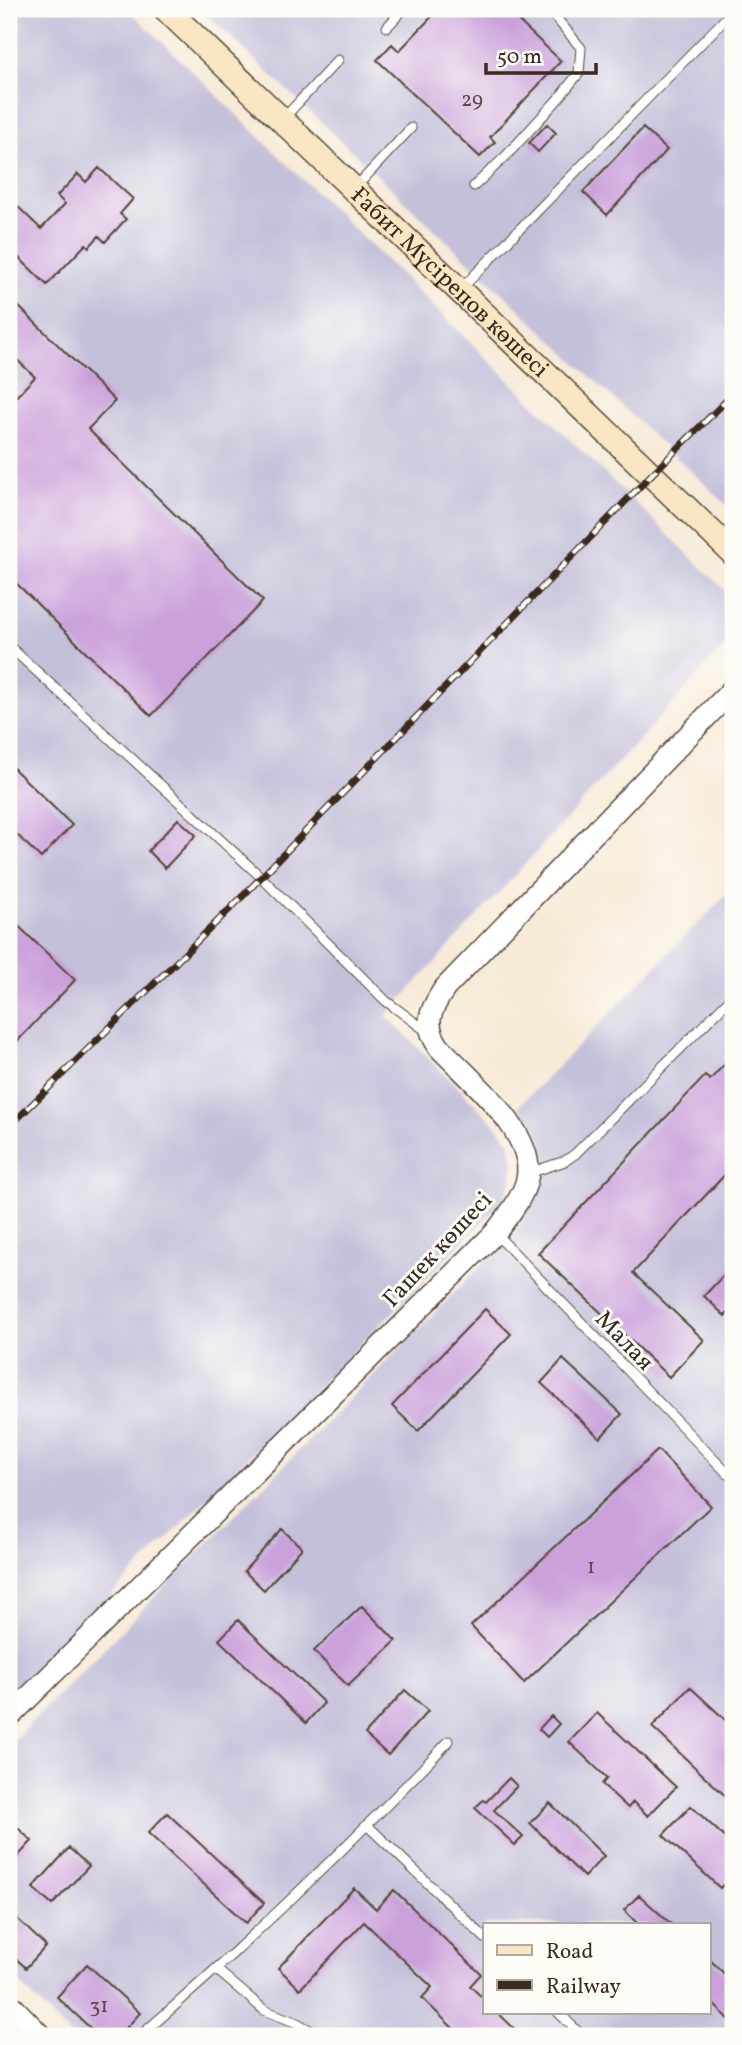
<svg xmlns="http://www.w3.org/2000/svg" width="742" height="2045" font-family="Vollkorn,serif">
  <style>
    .industrial { fill: #c5c0da; fill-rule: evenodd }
    .building { fill: #cba1db }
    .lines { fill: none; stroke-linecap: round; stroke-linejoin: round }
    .service-casing { stroke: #57473a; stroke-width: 11 }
    .tertiary-casing { stroke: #57473a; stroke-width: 24 }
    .secondary-casing { stroke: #57473a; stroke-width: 27 }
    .service { stroke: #fff; stroke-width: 9 }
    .tertiary { stroke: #fff; stroke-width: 21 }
    .secondary { stroke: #f9e7c3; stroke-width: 24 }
    .rail-casing { stroke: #3b2a1e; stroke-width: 7 }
    .rail { stroke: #fdfcf7; stroke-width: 4.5; stroke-dasharray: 13; stroke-linecap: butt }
    .labels { text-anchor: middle; stroke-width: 6; stroke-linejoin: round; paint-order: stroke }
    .number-label { font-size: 21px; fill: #5f484d }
    .street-label { font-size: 24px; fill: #3b2a1e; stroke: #fdfcf7 }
  </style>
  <rect width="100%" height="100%" fill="#fdfcf7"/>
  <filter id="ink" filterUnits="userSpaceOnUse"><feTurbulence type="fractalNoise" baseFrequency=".0143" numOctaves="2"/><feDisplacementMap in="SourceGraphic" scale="14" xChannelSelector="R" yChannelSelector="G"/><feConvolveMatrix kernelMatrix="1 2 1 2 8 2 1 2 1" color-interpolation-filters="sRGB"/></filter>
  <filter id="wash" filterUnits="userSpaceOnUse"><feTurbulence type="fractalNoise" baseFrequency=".00686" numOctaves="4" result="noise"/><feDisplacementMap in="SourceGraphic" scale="28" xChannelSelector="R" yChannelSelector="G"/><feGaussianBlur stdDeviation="1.57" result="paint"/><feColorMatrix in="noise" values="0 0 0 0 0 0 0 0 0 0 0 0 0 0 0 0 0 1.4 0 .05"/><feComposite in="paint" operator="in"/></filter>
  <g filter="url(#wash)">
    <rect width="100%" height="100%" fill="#f7ebd8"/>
    <path class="industrial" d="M9,9H128L733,598V637L386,1016L498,1127L509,1141L514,1166L512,1180L504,1197L493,1211L9,1698Z
      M201,9H733V511Z
      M733,888V2036H71L9,1973V1745L517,1229L538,1193L543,1170V1147L536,1127L518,1107ZM485,1924H709V2012H485Z"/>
    <g id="blocks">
      <path class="building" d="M439,9H506L561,61L490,137L495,142L480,157L377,60L392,44L399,51Z
        M547,124L556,133L538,152L529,143Z
        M643,128L667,150L607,215L583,192Z
        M99,168L133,199L120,214L126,219L105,242L99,236L89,247L86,244L47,285L9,248V198L41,229L65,204L57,196L78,174L86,182Z
        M9,297L115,401L88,429L263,601L151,716L9,576V404L35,377L9,352Z
        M9,764L72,825L41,858L9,827Z
        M178,819L196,835L165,868L148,851Z
        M9,917L75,980L9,1050Z
        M733,1055V1166L633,1273L704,1340L669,1377L538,1253L705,1076L710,1080Z
        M733,1265V1308L725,1316L704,1296Z
        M485,1309L511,1334L418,1431L392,1406Z
        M563,1359L622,1414L600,1438L541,1383Z
        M658,1450L711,1506L524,1683L471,1626Z
        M282,1529L302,1548L264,1590L244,1571Z
        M362,1606L396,1641L348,1686L314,1651Z
        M238,1620L324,1703L306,1723L219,1640Z
        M690,1687L733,1727V1803L652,1727Z
        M405,1690L428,1711L388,1755L365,1734Z
        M597,1713L676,1787L648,1816L633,1802L628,1808L602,1784L607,1778L569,1742Z
        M551,1716L559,1724L547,1737L539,1729Z
        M509,1778L517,1786L494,1810L523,1837L515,1845L475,1808L483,1800L486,1802Z
        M550,1803L604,1856L584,1877L530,1823Z
        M691,1806L733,1845V1895L723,1885L720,1888L663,1835Z
        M167,1813L264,1903L246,1923L148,1833Z
        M9,1820L32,1841L9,1866Z
        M69,1848L89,1866L52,1905L33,1888Z
        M354,1888L376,1909L394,1890L481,1974L470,1986L485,2000V2012H497L522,2036H461L422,1998L432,1987L364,1922L300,1989L278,1968Z
        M639,1895L671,1924H638L624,1910Z
        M9,1911L46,1946L26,1968L9,1952Z
        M709,1959L733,1982V2023L709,2000Z
        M87,1964L140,2013L119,2036H99L57,1997Z"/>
    </g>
  </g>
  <g filter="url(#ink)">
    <use href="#blocks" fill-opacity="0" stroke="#57473a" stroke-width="2"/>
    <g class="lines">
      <defs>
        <path id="service" d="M387,27L404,9
          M283,119L338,60
          M474,186L506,156L559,98L579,73L581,48L557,19L545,9
          M355,188L411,128
          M461,289L728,16
          M9,646L261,877L386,1001L429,1033
          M529,1173L565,1161L575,1154L733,996
          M496,1234L728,1474
          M368,1826L485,1938
          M217,1970L264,2010L297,2023L320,2036
          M558,2012L582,2036
          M140,2036C248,1943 351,1844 449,1741"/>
        <path id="tertiary" d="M9,1717L495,1233C507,1217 520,1202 526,1183C541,1136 468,1078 439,1047C423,1024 430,1010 445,988L733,689
          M9,2003L41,2036"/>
        <g id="secondary">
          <path id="s1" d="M166,9L733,553"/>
        </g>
      </defs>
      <use href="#service" class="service-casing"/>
      <use href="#tertiary" class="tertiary-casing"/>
      <use href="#secondary" class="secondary-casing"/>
      <use href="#service" class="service"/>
      <use href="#tertiary" class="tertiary"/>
      <use href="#secondary" class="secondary"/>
      <defs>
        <path id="rail" d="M9,1127L240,899L652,474L733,394"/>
      </defs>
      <use href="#rail" class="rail-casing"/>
      <use href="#rail" class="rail"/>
    </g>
  </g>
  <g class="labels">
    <g class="number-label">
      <text x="472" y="106">29</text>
      <text x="591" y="1573">1</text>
      <text x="99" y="2012">31</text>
    </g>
    <g class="street-label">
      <text dy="8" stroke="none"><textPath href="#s1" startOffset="394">Ғабит Мүсірепов көшесі</textPath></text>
      <text transform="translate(437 1249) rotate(-47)" y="8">Гашек көшесі</text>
      <text transform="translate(625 1340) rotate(46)" y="8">Малая</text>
    </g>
  </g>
  <rect width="742" height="2045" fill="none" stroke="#fdfcf7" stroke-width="35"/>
  <rect x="483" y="1923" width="228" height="91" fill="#fdfcf7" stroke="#afa8a0" stroke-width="2"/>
  <rect x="497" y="1945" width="35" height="10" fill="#f9e7c3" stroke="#afa8a0" stroke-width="2"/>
  <text x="546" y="1958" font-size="21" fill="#3b2a1e">Road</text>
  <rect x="497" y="1980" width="35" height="10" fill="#3b2a1e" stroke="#afa8a0" stroke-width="2"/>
  <text x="546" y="1993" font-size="21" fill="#3b2a1e">Railway</text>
  <path d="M486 63v10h110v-10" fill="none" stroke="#3b2a1e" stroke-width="3.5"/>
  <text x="497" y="63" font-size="21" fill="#3b2a1e" stroke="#fdfcf7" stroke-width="5" paint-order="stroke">50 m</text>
</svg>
